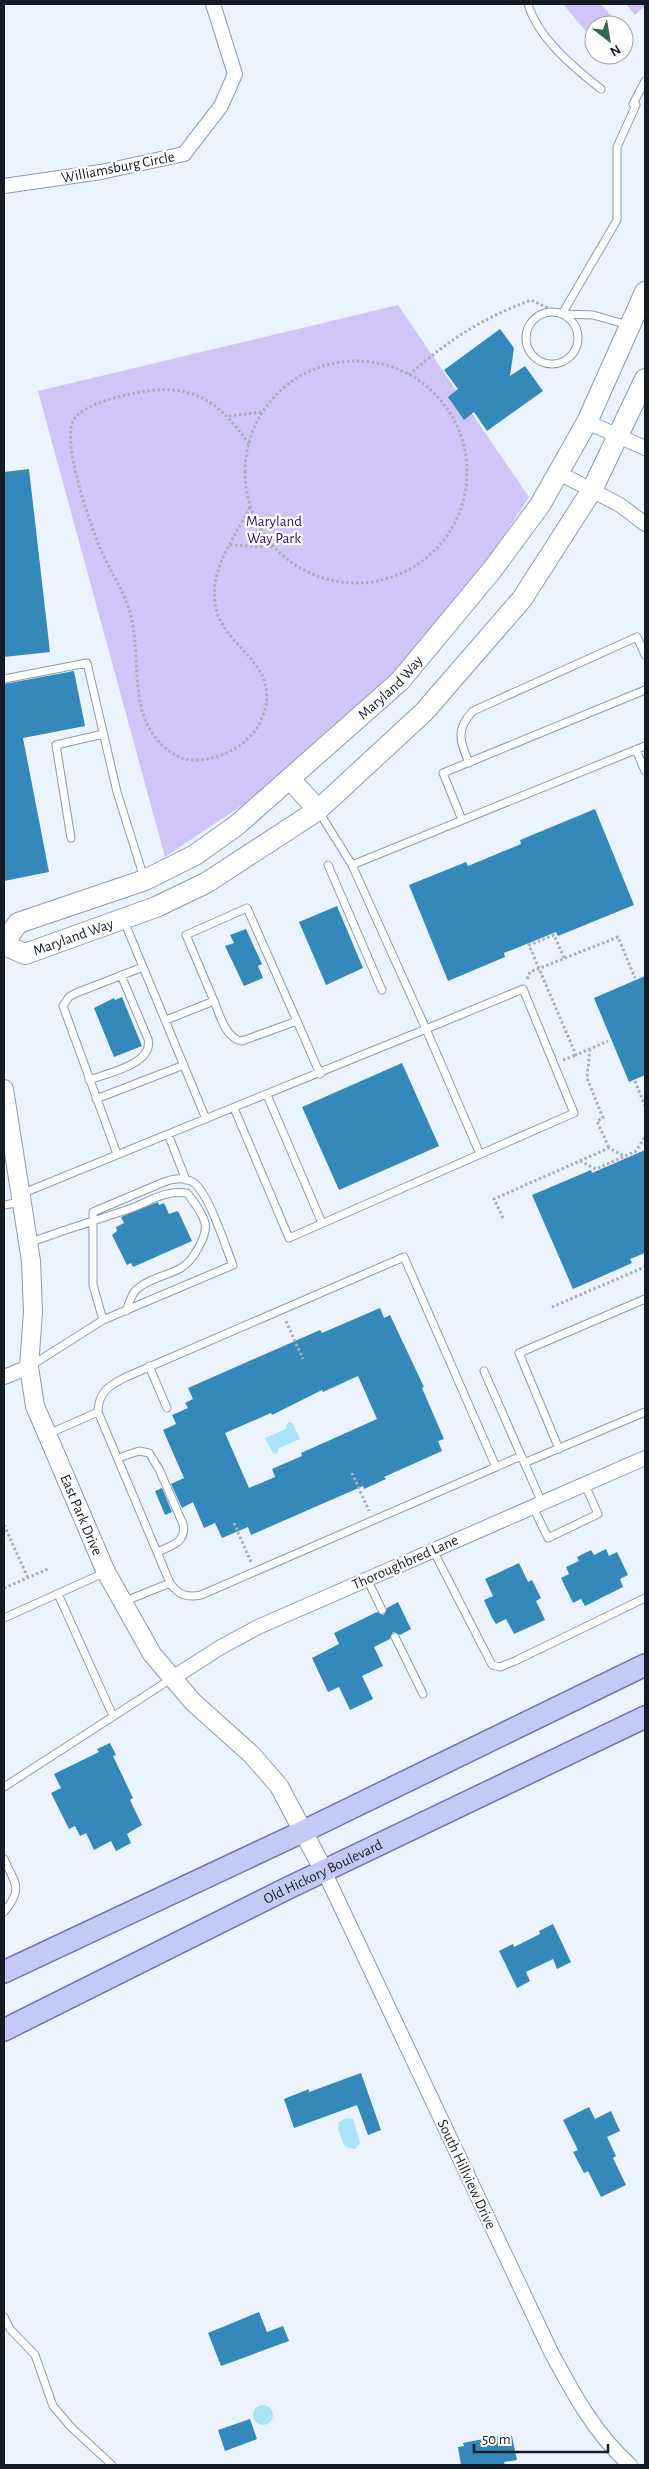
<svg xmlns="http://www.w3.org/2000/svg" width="649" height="2469" font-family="'Alegreya Sans',sans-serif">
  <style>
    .green { fill: #d1c5f7 }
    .water { fill: #a8e3f6 }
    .building { fill: #3588ba; fill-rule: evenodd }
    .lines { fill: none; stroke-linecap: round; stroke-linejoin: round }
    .service-casing { stroke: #8a9cb6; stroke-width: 9 }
    .minor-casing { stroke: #8a9cb6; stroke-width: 16 }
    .tertiary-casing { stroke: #8a9cb6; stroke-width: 20 }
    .secondary-casing { stroke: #8a9cb6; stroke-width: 22 }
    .primary-casing { stroke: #6d76a9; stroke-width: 24 }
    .path { stroke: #a7afba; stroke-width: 3; stroke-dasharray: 2.5 2.5; stroke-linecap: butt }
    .service { stroke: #fff; stroke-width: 7 }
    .minor { stroke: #fff; stroke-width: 14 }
    .tertiary { stroke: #fff; stroke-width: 18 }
    .secondary { stroke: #fff; stroke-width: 20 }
    .primary { stroke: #c4caf5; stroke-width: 21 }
    .labels { text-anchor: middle; stroke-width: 4.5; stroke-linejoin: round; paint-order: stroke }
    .street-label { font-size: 15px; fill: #151c26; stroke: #fff }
    .park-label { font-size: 15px; fill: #360f68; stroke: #fff }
  </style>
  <rect width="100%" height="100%" fill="#ebf3ff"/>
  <path class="green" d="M563,4H601L619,25H594V41Z
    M626,4H645V6L635,15Z
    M398,305L529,497L441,631L317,755L165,857L38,391Z"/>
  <path class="water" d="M290,1422L293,1424L300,1439L279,1448L277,1454L273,1453L265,1438L286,1429L287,1424Z
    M346,2118L353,2119L360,2143L355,2149L345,2147L338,2129L339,2122Z
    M253 2415a10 10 0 1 1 20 0a10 10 0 1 1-20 0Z"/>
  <path class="building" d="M500,329L514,348L510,376L525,366L543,391L487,431L474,412L464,420L448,397L458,389L444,370Z
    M29,469L50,652L4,657V472Z
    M74,671L85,726L23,738L49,872L4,881V684Z
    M595,809L634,905L558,936L556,932L504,953L505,957L448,981L409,885L466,862L468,866L521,844L520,840Z
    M337,906L363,968L326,985L299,922Z
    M246,929L262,964L258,966L263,978L244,986L225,946L234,943L230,935Z
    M645,976V1075L629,1082L594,998Z
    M122,997L142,1046L114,1057L94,1008L114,998L115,1000Z
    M402,1063L439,1146L339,1190L302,1107Z
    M645,1150V1253L630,1259L632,1263L573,1289L532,1195L591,1170L592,1173Z
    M158,1202L159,1205L164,1203L169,1214L177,1211L179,1213L192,1241L133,1267L131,1263L127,1265L112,1235L117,1231L116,1227L124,1223L121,1217Z
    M380,1308L384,1318L390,1315L424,1387L422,1388L444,1439L438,1441L442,1451L384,1477L386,1479L364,1489L363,1486L251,1535L248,1527L222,1538L215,1523L204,1528L193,1502L182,1508L171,1484L184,1478L163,1430L176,1424L172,1415L188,1408L185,1403L193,1399L188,1388L320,1330L322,1333ZM358,1376L377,1419L301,1453L302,1456L272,1469L275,1477L249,1488L225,1433L271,1413L272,1415L322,1390L323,1392Z
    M162,1488L172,1512L165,1515L155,1491Z
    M606,1549L609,1556L617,1552L628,1575L620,1579L623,1587L585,1606L581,1599L573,1603L561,1578L569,1574L566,1567L579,1561L577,1557L591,1550L594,1555Z
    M519,1563L528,1582L532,1580L541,1598L536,1601L545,1620L514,1634L506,1619L496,1624L492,1618L484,1600L493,1596L485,1579Z
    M398,1602L411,1629L400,1635L393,1632L390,1639L374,1647L383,1666L362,1676L373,1699L350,1710L339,1687L328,1692L312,1658L339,1644L334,1633L377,1612L384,1615L387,1608Z
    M110,1743L116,1755L113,1756L133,1798L130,1800L142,1825L127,1834L131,1843L116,1851L111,1841L94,1850L86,1833L80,1836L75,1826L69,1829L51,1793L61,1788L54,1774L99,1752L97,1749Z
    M553,1924L571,1962L557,1969L553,1959L526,1972L530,1981L517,1988L499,1951L513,1944L514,1947L540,1934L539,1931Z
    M361,2073L381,2130L368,2135L357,2105L294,2128L284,2099L309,2089V2092Z
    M589,2107L595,2119L611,2111L620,2131L607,2137L616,2156L613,2158L626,2185L601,2197L588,2171L584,2173L573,2152L578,2150L563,2120Z
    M259,2312L267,2332L283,2326L289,2341L221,2366L208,2333Z
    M250,2419L257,2439L225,2451L218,2430Z
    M499,2436L500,2439L512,2436L517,2460L504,2462L505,2465H461L458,2447L464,2446L463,2443Z"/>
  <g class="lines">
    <defs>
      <path id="service" d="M528,4C538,38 574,68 601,89
        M633,104L645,81
        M526 338a26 26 0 1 1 52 0a26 26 0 1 1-52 0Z
        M562,314L617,220V147L636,105
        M563,314L593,315L628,325
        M4,679L87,663L117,792L144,878
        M636,750L645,771
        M469,763C460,741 455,730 473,711L637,637L645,655
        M462,820L443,773L645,690
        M71,838L56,745L103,734
        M328,865L382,990
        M352,865L645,746
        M124,921L206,1119
        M166,1020L214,1001C220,1015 225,1038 242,1041L297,1021L247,908L186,935L214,1001
        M297,1021L320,1074
        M89,1080C108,1073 154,1064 148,1039L121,975
        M267,1095L322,1223
        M96,1099L184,1065
        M234,1108L289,1238L574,1113L523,989L426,1029L480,1154
        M168,1134L186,1180
        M117,1154L63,1006L69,997L76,993L143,967
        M21,1194L426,1029L352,865L319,812
        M4,1205L22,1202
        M29,1243C63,1230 98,1220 132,1208C152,1200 166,1190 187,1193C194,1202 202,1212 205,1223C208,1236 192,1262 181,1268C167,1276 147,1279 136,1290C131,1295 129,1304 126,1311
        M32,1365L103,1320L233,1265C225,1246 208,1189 191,1181C182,1177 172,1179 164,1182L93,1212V1285L103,1320
        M149,1366L167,1408
        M484,1371L542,1503
        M48,1434L98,1412
        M559,1449L519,1353L645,1299
        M118,1458L139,1451L149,1453L159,1469L183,1524C187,1542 171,1546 157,1552
        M524,1463L645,1412
        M496,1467L521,1456
        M533,1507L548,1538L598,1514L585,1485
        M433,1550L492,1665L500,1667L515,1661L645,1598
        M367,1579L382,1610
        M58,1594L113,1716
        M123,1602L170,1583C178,1595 187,1598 201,1595L496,1467L404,1257L126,1377C110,1385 98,1392 98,1412L170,1583
        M4,1618L106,1572
        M395,1637L423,1694
        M4,1787L171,1679
        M4,1859C15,1884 24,1888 4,1912
        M4,2317L10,2329L35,2355L53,2406L71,2427L112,2465"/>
      <path id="minor" d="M4,186L101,172L184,154L221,106L235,74L213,4
        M587,422L645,448
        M559,473L620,505L645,524
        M4,1377L29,1367
        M171,1679L221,1647L258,1627L645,1458
        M324,1871L551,2352C573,2393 595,2434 630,2465"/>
      <g id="tertiary">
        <path id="s1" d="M4,1089L31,1261L33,1312L29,1367L35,1406L106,1572L152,1654L193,1702L251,1754L279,1786L324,1871"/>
      </g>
      <g id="secondary">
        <path d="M290,779L318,810"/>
        <path id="s2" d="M4,943L18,923L145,880L195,855L237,825L400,681L492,570L540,505L587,422L645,292"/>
        <path id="s3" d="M4,945L25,954L156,907L206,883L318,810L424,712L522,599L592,490L645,379"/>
      </g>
      <g id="primary">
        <path d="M4,1972L304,1831L645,1665"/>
        <path id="s4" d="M4,2030L286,1889L645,1717"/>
      </g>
    </defs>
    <use href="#service" class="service-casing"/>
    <use href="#minor" class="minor-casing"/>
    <use href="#tertiary" class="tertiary-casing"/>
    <use href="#secondary" class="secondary-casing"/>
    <use href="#primary" class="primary-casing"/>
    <path class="path" d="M245 472a111 111 0 1 1 222 0a111 111 0 1 1-222 0Z
      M409,375C450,339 479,320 531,300L552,310
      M229,416L263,412
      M249,444C222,406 198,384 147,391C128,394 82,403 73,421C62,445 90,523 100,548C108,567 119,583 126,601C146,649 123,709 164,747C174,755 183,761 197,760C218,759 239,750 253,733C260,725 264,715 266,705C274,659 220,645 215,603C210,568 235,537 250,507
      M230,545L273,547
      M564,958L554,935L529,945L576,1055L608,1041
      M527,979L530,972L618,937L635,978
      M590,1049L587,1078L603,1118L597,1121L609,1148
      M563,1060L576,1055
      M635,1081L645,1106
      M580,1161L596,1169L636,1151L645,1137
      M503,1218L494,1199L609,1148L624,1156
      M552,1307L645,1267
      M286,1321L303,1359
      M352,1473L369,1511
      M234,1523L251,1562
      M4,1525L28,1578
      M4,1588L50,1568"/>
    <use href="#service" class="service"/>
    <use href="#minor" class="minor"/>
    <use href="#tertiary" class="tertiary"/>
    <use href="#secondary" class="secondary"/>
    <use href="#primary" class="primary"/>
  </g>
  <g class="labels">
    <g class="street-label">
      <text transform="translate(118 167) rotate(-11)" y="5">Williamsburg Circle</text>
      <text dy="5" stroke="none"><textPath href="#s2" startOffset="472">Maryland Way</textPath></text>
      <text dy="5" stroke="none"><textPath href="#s3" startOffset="74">Maryland Way</textPath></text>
      <text dy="5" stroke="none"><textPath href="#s1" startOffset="438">East Park Drive</textPath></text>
      <text transform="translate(405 1562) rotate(-24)" y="5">Thoroughbred Lane</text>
      <text dy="5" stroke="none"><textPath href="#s4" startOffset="356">Old Hickory Boulevard</textPath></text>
      <text transform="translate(467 2174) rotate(65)" y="5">South Hillview Drive</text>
    </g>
    <g class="park-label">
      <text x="274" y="526">Maryland<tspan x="274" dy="17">Way Park</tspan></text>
    </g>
  </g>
  <rect width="649" height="2469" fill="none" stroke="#151c26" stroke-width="10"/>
  <g transform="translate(609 40) rotate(149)"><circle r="24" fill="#ffffff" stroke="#a1a4a8"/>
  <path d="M0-4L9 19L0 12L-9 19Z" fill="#326950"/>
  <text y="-8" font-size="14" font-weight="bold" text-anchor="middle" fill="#151c26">N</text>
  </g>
  <path d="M474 2444v8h134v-8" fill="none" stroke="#151c26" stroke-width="2.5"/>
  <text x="482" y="2444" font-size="15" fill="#151c26" stroke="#ffffff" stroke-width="4" paint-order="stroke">50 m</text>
</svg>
